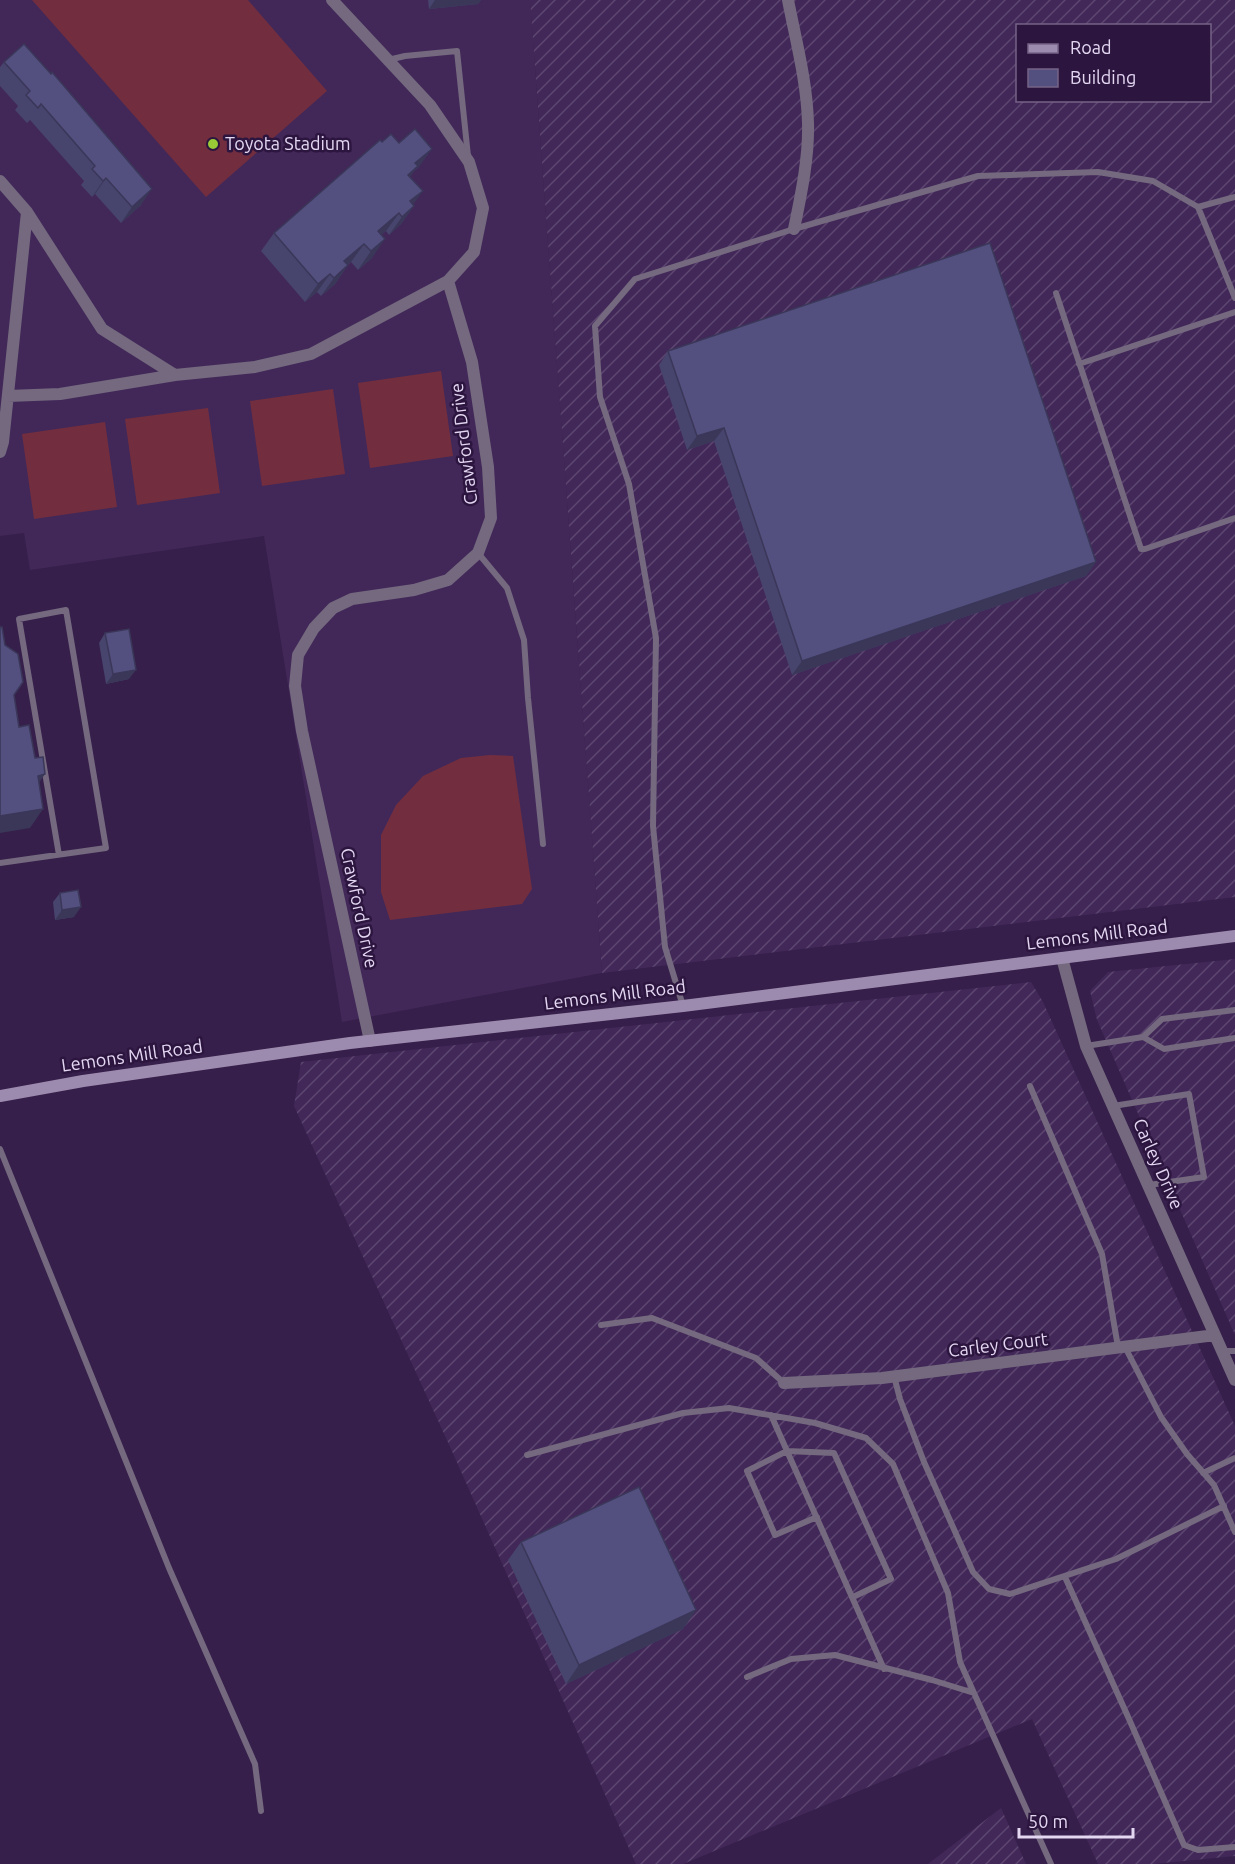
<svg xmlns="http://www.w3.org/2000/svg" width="1235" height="1864" font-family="Ubuntu,sans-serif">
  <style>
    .built { fill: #422858 }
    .industrial { fill: url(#industrial-furrows); fill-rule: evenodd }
    .pitch { fill: #722e3f }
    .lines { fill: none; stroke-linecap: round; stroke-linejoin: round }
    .lane { stroke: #74697f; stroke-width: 6 }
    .street { stroke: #74697f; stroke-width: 12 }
    .secondary { stroke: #9c8bae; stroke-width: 12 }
    .wall { fill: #47446d }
    .shaded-wall { fill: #3a3759 }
    .building { fill: #534f7f; stroke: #3a3759; stroke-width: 1.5 }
    .poi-dot { fill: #98cb36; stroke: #2c153f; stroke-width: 2 }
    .labels { text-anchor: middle; stroke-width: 5; stroke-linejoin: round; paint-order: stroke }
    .poi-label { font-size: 18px; fill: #e4d7f2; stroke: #2c153f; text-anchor: start }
    .street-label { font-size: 18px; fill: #e4d7f2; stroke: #2c153f }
  </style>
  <defs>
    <pattern id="industrial-furrows" width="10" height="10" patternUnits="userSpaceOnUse" patternTransform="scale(1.5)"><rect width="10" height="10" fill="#422858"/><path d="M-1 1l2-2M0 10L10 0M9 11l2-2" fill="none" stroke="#5d4670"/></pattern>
  </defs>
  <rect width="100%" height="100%" fill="#361f4a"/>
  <path class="built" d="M0,0H530L602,973L342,1022L264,536L30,570L24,533L0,536Z"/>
  <path class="industrial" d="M530,0H1235V897L602,973ZM1018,26H1210V100H1018Z
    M1235,959V1335L1097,1020L1090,991L1108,972Z
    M1031,982L1043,1002L1235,1426V1856L1153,1864H1098L1032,1719L683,1864H636L451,1449L294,1106L301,1062Z
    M1001,1808L1026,1864H928Z"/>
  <path class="pitch" d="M32,0H248L327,91L206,197Z
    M441,371L453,456L370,468L358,383Z
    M333,389L345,474L262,486L250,401Z
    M208,408L220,493L137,505L125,419Z
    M105,422L117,507L34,519L22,434Z
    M490,755L513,756L532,889L522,904L390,920L381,892V835L396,805L423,776L461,758Z"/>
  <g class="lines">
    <path class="lane" d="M388,60L405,56L457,51L468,156
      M1198,207L1235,197
      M1056,293L1141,549H1145L1235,518
      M1079,364L1235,312
      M478,553L507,588L524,640L528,698L543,844
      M0,863L106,848L66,610L19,619L59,855
      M683,1006L665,947L653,826L656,638L629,484L600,397L595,326L635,279L794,229L978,176L1098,172L1153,181L1198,207L1235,298
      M1143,1037L1164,1049L1235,1038
      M1086,1046L1143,1037L1162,1019L1235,1010
      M1030,1086L1102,1254L1118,1347
      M1113,1106L1189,1094L1204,1177L1149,1185
      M0,1149L169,1568L255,1764L261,1811
      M601,1325L652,1318L756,1358L784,1383
      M1125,1347L1161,1417L1187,1454L1214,1485L1235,1532
      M1223,1351H1235
      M894,1376L900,1399L924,1462L973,1572L989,1589L1010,1594L1116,1559L1224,1506
      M771,1415L884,1669
      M527,1455L683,1413L729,1408L815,1423L866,1438L893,1464L948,1593L960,1662L1051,1864
      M1203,1473L1235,1458
      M817,1517L775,1535L747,1471L787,1451L834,1453L891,1579L853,1597
      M1065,1577L1129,1719L1184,1845L1198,1850L1235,1847
      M747,1677L791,1659L835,1655L932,1680L974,1693"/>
    <path class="street" d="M788,0C796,41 807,82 808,123C809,158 801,195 794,229
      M0,181L27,212L102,329L175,375L255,367L311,354L448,281L474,252L483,208L469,162L430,105L332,0
      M8,396L60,394L175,375
      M0,452L3,442L27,212
      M1062,958L1086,1046L1235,1380
      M370,1041L302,731L295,686L298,655L314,628L333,608L352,599L414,590L448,580L478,553L491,518L488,467L472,362L448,281
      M784,1383L882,1378L1215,1335"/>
    <path class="secondary" d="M0,1096L83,1081L350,1043L683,1006L1235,936"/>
  </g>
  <path class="wall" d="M428,0H481L478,4L429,9Z
    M4,62L141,205L121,223L95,194L92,197L81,185L84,181L30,120L27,123L15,110L18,106L0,86V67Z
    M382,142L419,167L414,171L410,177L413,205L414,206L401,224L389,235L386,231L381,235L372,258L358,270L351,262L348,265L335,284L321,296L317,292L305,302L261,251L274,233Z
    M668,351L1096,562L1086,576L792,675L714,441L687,450L659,365Z
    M105,633L129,679L106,684L99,643Z
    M60,893L74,917L55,920L53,902Z
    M521,1542L696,1610L683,1629L566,1684L508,1560Z"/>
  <path class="shaded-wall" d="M435,0H481L478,4L429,9Z
    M432,149L419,167L414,171L405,185L395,193L415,163Z
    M106,178L95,194L92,197L103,181Z
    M152,189L141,205L121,223L132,207Z
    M423,191L410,209V201Z
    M414,206L401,224L389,235L402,217Z
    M399,213L386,231L367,247L378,231Z
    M385,239L372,258L358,270L371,251Z
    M364,244L351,262L333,278L344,261Z
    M348,265L335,284L321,296L334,278Z
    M330,274L317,292L305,302L318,284Z
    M724,428L714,441L687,450L697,436Z
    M1096,562L1086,576L792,675L802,661Z
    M136,670L129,679L106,684L113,674Z
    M45,774L32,793L38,776Z
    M43,809L30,828L0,833V816Z
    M81,907L74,917L55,920L62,910Z
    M696,1610L683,1629L566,1684L579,1665Z"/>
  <path class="building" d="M24,44L51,74L52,72L152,189L132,207L106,178L103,181L92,169L95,166L41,104L38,108L26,95L30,91L4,62Z
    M415,129L432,149L415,163L418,166L408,175L423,191L410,201L414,206L402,217L399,213L378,231L385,239L371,251L364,244L344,261L348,265L334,278L330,274L318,284L274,233L380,140L382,142L391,134L399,143Z
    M990,243L1096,562L802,661L724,428L697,436L668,351Z
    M0,627H2L5,645L18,654L23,682L14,695L19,727L29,725L35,758L43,757L45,774L38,776L43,809L0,816Z
    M129,629L136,670L113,674L105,633Z
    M78,890L81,907L62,910L60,893Z
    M639,1487L696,1610L579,1665L521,1542Z"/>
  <circle class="poi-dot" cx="213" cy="144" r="6"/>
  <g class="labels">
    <g class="poi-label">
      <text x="225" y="150">Toyota Stadium</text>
    </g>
    <g class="street-label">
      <text transform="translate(464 444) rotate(-97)" y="6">Crawford Drive</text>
      <text transform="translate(359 908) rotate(78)" y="6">Crawford Drive</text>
      <text transform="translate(1097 935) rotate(-7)" y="6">Lemons Mill Road</text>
      <text transform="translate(615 995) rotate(-7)" y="6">Lemons Mill Road</text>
      <text transform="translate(132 1056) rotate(-8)" y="6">Lemons Mill Road</text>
      <text transform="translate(1158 1164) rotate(66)" y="6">Carley Drive</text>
      <text transform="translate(998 1345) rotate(-7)" y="6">Carley Court</text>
    </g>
  </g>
  <rect x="1016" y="24" width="195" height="78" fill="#2c153f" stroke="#766387" stroke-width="1.5"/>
  <rect x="1028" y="44" width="30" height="9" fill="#9c8bae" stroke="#766387" stroke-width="1.5"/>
  <text x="1070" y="54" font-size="18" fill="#e4d7f2">Road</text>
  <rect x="1028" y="69" width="30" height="18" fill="#534f7f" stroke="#766387" stroke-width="1.5"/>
  <text x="1070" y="84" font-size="18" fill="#e4d7f2">Building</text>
  <path d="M1019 1828v9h114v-9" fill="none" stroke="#e4d7f2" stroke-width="3"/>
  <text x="1028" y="1828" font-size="18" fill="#e4d7f2" stroke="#2c153f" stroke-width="4.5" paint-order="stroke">50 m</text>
</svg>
